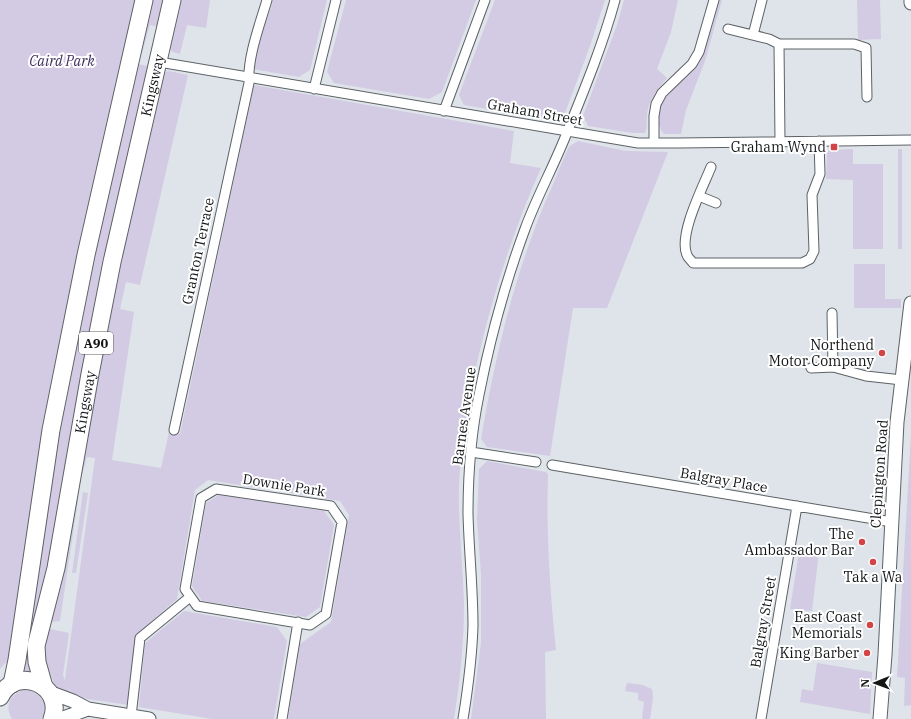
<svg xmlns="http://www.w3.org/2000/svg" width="911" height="719" font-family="'IBM Plex Serif',serif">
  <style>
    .green { fill: #d2cbe3 }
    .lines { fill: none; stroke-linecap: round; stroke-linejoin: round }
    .street-casing { stroke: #5c6266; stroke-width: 11 }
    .secondary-casing { stroke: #5c6266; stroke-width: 15 }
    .highway-casing { stroke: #5c6266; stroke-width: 19 }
    .street { stroke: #fff; stroke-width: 9 }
    .secondary { stroke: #fff; stroke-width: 13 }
    .highway { stroke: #fff; stroke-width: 17 }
    .poi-dot { fill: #d34447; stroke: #fff; stroke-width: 1.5 }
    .labels { text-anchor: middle; stroke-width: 4; stroke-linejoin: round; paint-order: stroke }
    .shield { fill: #fff; stroke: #5a5b5d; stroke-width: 1 }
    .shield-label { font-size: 13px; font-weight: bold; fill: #131517 }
    .park-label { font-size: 14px; font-style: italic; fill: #3e2c5e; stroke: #fff }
    .street-label { font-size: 14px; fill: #131517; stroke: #fff }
    .poi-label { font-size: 14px; fill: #131517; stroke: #fff; text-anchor: end }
  </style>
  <rect width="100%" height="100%" fill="#dee4e9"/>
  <path class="green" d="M0,0H138L12,645L8,660L0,669Z
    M150,0H167L160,27L150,25L142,53L139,52Z
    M178,0H210L206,28L187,25L180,54L173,52L169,49Z
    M273,0H327L310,70L299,77L253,69L259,38L271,8Z
    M346,0H476L442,92L429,99L334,83L327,72Z
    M495,0H605L590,46L565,113L553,120L464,105L459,95Z
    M624,0H678L671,32L657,69L667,78C658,89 649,99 647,114C646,121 648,127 645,133H633L588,126L583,116L617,25Z
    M719,0H722L705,61L686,110L681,134H664L661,130L660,126H658V114L662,102L702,56L715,17Z
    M857,0H880L881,39L858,40Z
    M155,38L51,568L29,641L28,659L33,674H20L59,416L135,63L147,66Z
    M169,71L188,75L140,285L126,282L120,309L134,312L112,460L161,468L169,432L180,434L254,85L514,131L510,163L541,168C513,231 494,291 478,358C469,400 461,443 459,486C458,526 463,565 464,604C464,643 460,681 454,719H288L300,644L331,622L349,515L340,501L208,480L195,490L177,599L137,634L129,705L73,697L67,684L72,697L62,694L55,686L46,663L43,648L46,632L50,629L69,633L63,675L65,680L95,458L87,457L81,478L77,479L96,374L162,73Z
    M578,141L626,151L668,152L607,308H573L550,456L487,447L481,439C496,351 517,263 554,182C557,175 567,149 570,146C572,144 576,143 578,141Z
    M853,149V164H883V249H853V180L826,179L827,153L829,150Z
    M898,149H902V249H898Z
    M854,264H885V299H901V308H854Z
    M911,434V705L904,706L905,678L897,677Z
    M487,461L546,472L548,474C546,533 550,592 556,650L545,652L546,719H471L481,643V574L477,520L479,469Z
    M83,492L88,493L76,573H72Z
    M219,495L324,511L334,525L320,607L306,617L202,601L192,586L206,503Z
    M74,498L78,500L60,621L51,622L49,618Z
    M801,550L819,551L812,611L790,609L799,552Z
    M184,611L277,627L287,641L274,719H212L139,707L145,643Z
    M817,663L872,672L870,714L800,702L802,689L813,691Z
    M627,683L643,685L652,689L653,698L650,719H642L644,702L638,700V693L625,691Z
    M23,690C40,690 51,703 41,719H12C4,706 10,695 23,690Z"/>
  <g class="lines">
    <defs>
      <path id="street" d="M728,29L769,39L779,44H854L866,48L867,97
        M753,35L762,0
        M779,44L780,142
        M159,62L638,143H679L911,140
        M314,89L336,0
        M444,111L485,0
        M654,143V116L656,104L662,93L692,64L699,52L714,0
        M711,167C703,187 678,235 687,255C688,258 691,260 693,263H802L810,259L814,251L812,195L820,174L819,141
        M699,196L716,203
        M832,313L833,367
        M811,368L833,367L866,376L902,380
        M174,430L249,83C247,58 260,24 267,0
        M471,452L536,462
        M552,465L892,522
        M216,489L331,506L342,522L326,614L310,625L197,606L185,589L201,498Z
        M131,716L140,638L190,597
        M282,719L298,622
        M463,719C468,688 472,657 473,626C473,589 469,551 468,514C468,475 471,434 479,395C490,339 505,283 525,229C537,196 555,164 568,130C585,88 603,44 615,0
        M761,719L797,506"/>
      <path id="secondary" d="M911,0V3
        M49,692L73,701L88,709L149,719
        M60,719L88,709
        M880,719L885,655L897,422L911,303"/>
      <g id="highway">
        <path d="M12,684L17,660L51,430L86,255L144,0"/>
        <path id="s1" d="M44,687L37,662L36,646L56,568L90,374L112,262L172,0"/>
        <path d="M0,697C16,664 65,685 52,719"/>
      </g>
    </defs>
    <use href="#street" class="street-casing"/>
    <use href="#secondary" class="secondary-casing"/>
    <use href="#highway" class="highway-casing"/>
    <use href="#street" class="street"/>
    <use href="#secondary" class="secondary"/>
    <use href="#highway" class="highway"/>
  </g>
  <g class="poi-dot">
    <rect x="830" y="143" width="8" height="8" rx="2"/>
    <circle cx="882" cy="353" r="4"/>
    <circle cx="862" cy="542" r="4"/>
    <circle cx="873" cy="562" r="4"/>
    <circle cx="870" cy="625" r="4"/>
    <circle cx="867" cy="653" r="4"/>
  </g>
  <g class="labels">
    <rect class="shield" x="79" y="332" width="34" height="22" rx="3"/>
    <g class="shield-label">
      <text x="96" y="348">A90</text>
    </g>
    <g class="park-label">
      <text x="62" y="66">Caird Park</text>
    </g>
    <g class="street-label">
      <text dy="5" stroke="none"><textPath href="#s1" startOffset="615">Kingsway</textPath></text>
      <text transform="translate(535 112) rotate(10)" y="5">Graham Street</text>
      <text transform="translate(198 251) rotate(-78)" y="5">Granton Terrace</text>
      <text dy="5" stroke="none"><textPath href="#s1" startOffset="291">Kingsway</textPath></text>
      <text transform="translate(464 416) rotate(-82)" y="5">Barnes Avenue</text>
      <text transform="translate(879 474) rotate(-86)" y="5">Clepington Road</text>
      <text transform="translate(724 480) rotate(10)" y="5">Balgray Place</text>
      <text transform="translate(284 485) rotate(9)" y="5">Downie Park</text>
      <text transform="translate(763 622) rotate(-80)" y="5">Balgray Street</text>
    </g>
    <g class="poi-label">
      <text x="826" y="152">Graham Wynd</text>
      <text x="874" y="350">Northend<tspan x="874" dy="16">Motor Company</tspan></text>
      <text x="854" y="539">The<tspan x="854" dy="16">Ambassador Bar</tspan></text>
      <text x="873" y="582" text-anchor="middle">Tak a Wa</text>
      <text x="862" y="622">East Coast<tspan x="862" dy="16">Memorials</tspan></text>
      <text x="859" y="658">King Barber</text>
    </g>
  </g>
  <g transform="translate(875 683) rotate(269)" stroke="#ffffff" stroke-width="3" paint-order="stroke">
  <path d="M0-3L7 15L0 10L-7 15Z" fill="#131517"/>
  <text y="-6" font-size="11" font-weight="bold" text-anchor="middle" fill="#131517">N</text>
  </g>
</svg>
